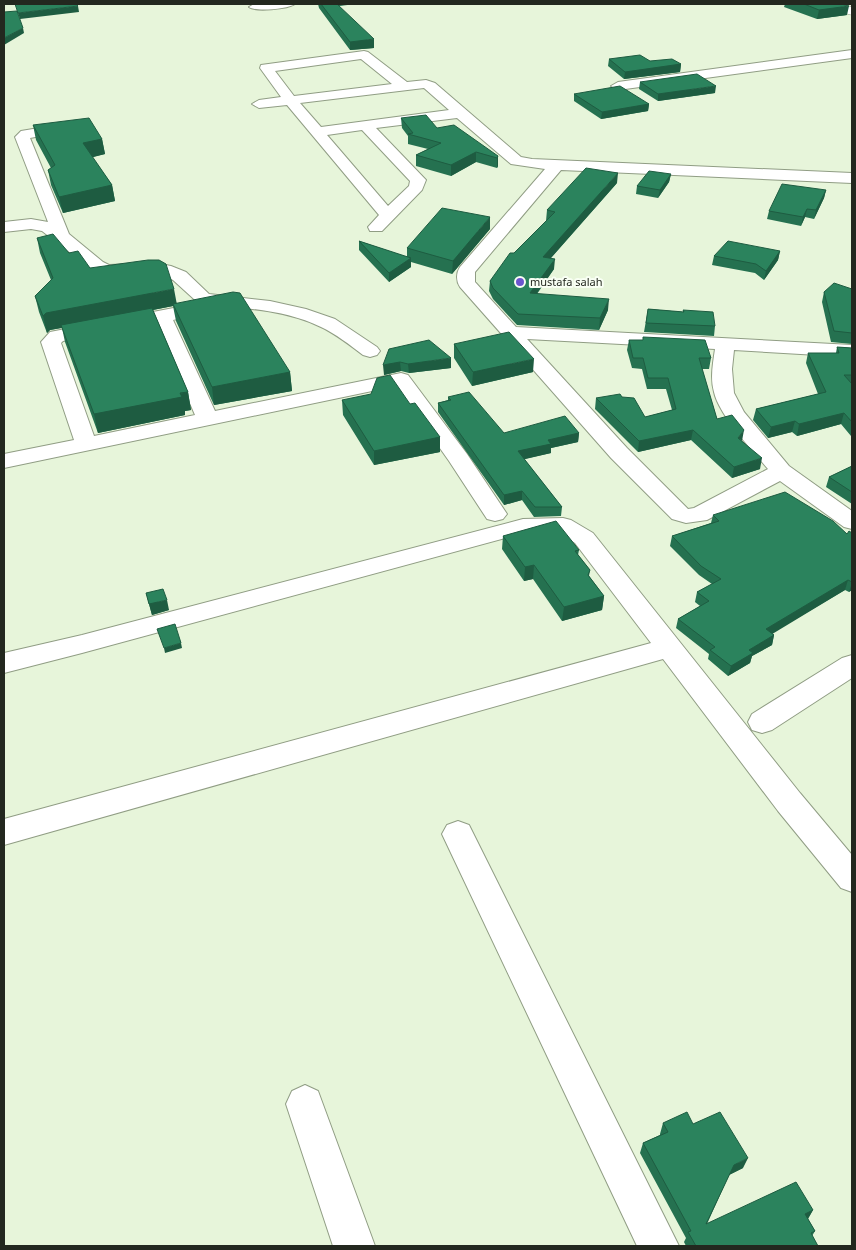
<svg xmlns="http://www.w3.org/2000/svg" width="856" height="1250" font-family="'Noto Sans',sans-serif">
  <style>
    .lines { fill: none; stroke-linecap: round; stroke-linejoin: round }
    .street-casing { stroke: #909d84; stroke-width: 2 }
    .secondary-casing { stroke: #909d84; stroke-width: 1 }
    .street { fill: #fff; fill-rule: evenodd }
    .secondary { fill: #fff; fill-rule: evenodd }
    .wall { fill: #257150 }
    .shaded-wall { fill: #1e5c41 }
    .building { fill: #2b835d; stroke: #1e5c41 }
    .poi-dot { fill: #6c55ce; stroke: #f9fff4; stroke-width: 2 }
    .labels { text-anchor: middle; stroke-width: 4; stroke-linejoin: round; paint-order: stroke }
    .far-poi-label { font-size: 11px; fill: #23281f; stroke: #f9fff4; text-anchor: start }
  </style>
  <rect width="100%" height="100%" fill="#e7f5da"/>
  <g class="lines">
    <defs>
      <path id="street" d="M254,4H295C288,9 255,12 249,7Z
        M852,50V58L618,90L611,86L618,82Z
        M364,51L368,52L407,82L426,80L435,83L521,157L532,159L852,173V183L561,170L475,272V282L516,327L852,345V357L734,350L732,369L734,393L744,412L789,466L852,511V529L844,527L780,481L707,520L686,523L672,519L611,458L460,287C456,281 456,273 460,267L545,169L511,164L457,118L376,128L426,180L422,190L382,231H370L368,227L379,215L287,105L259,108L252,104L259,100L281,97L260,68L261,65ZM361,59L392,84L294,96L275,71ZM424,88L449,110L321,127L300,103ZM362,130L410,181L409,186L388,206L327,135ZM527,339L715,349C713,363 710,378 714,392C719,415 752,450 768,469L694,508L688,509L627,448Z
        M69,123L74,124L76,127L74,130L30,138L69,234L103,262L109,265L155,263L171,266L186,272L209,294L270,301L306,309L335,319L377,347L380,351L377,355L370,357L363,355C350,345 336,334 321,327C288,311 248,308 212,305C205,317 186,317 173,320L215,411L401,373L408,375L467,454L507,514L503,519L495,521L487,519L449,461L396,386L4,468V454L74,440L41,342L50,332L189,305L194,303L195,300L173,280L162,274L109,276L94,271L42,231L31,229L4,232V222L31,219L48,222L15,137L21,131ZM156,323L195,415L94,436L61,343L63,341Z
        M563,518L571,520L593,533L800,793L852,855V892L841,888L778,811L663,659L4,845V819L651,643L575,543L558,532L524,533L82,653L4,673V653L82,635L523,519Z
        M852,655V678L772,730L762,733L752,730L748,722L752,714L842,658Z
        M458,821L469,825L679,1246H637L442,834L447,825Z
        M305,1085L318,1091L375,1246H333L286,1104L292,1091Z"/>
      <path id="secondary" d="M817,4H837L852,7V15L819,6Z"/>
    </defs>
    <use href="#street" class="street-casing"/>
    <use href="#secondary" class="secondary-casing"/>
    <use href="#street" class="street"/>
    <use href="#secondary" class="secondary"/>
  </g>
  <path class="wall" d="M318,4H356L339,6L374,48L350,50L319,8Z
    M785,4H841L847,15L817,19L784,7Z
    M609,59L650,61L681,64L680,72L624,79L608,66Z
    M640,82L715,93L658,101L639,89Z
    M574,94L649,104L648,111L601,119L574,101Z
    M401,118L437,128L498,156V166L497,168L476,162L451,176L416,166V155L428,149L408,144V136L402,128Z
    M33,125L102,139L105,154L92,157L112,185L115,201L63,213L51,185L48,170L51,168L36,140Z
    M671,174L669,182L658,198L636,194L637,186Z
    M617,183L551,258L554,269L537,294L608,310L599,330L517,325L493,299L489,291L490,281L514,253L546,221L547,210Z
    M826,190L824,198L814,219L805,217L801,226L767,219L769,211Z
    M490,229L452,274L411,262V267L389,282L359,250V241L407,257V248Z
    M37,238L69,253L90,268L177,303L290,372L292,391L214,405L176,321L173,306L153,310L188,392L191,410L185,411V415L98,433L65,342L62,328L50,330L47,333L39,312L35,296L51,280L40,253Z
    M780,251L778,260L764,280L755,273L712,265L714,256Z
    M852,289V344L831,342L822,302L824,292Z
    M648,309L683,312V310L715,326L714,336L644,332Z
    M629,340L711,358L709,369H702L717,419L742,441L760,469L732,478L691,440L638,452L595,409L596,398L622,397L645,417L672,410L666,389H647L642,369L632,368L627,350Z
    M454,344L533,372L472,386L454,358Z
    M837,347L852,348V436H851L841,424L797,436L792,432L768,438L753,420L756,409L818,394L806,363L808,353H836Z
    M389,349L451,368L409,373L401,371L384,375Z
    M448,397L504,433H579L578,442L551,448V453L524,459L562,507L561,516L534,517L522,500L504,505L438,412V403L448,400Z
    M342,400L410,404L440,437V452L374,465L343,415Z
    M852,466V504L826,487L829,477Z
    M713,515L847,534L852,533V590L849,592L845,590L772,633L774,635L772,645L752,656L750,663L728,676L708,659L709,654L676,628L678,619L700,606L695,602L697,592L712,584L699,575L670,546L672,536L711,523Z
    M503,536L579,550L578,555L590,570L589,576L604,596L602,610L562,621L533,579L524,581L502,549Z
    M146,593L169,610L152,615Z
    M663,1123L693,1124L743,1168L729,1175L707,1224L813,1210L808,1219L815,1231L812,1236L818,1246H686L684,1242L686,1238L640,1153L643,1143L660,1135V1134Z"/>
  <path class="shaded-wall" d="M332,4H356L332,6Z
    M78,6L79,12L20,19L18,13Z
    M849,6L847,15L817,19L819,10Z
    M23,28L24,33L4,45V38Z
    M374,39V48L350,50V42Z
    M681,64L680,72L624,79L625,72Z
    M716,86L715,93L658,101V94Z
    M649,104L648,111L601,119L602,112Z
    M102,139L105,154L86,159L83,143Z
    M476,152V162L451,176V165Z
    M498,156V166L497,168V158Z
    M618,173L617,183L542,268L543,257Z
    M671,174L669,182L658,198L660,190Z
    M112,185L115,201L63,213L59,197Z
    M826,190L824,198L814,219L816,210Z
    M807,209L805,217L801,226L803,217Z
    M490,217V229L452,274L453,261Z
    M780,251L778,260L764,280L766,271Z
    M411,258V267L389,282V273Z
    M555,259L554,269L529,304L530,293Z
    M174,289L177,305L173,304V306L50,330L47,333L43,316L46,313Z
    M609,299L608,310L599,330L600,318Z
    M451,358V368L409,373L408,364Z
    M534,359L533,372L472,386L473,372Z
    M400,362L401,371L384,375L383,365Z
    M290,372L292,391L214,405L212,387Z
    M188,392L191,410L185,411V415L98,433L94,414Z
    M844,413L841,424L797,436L799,424Z
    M795,421L792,432L768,438L771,427Z
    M693,430L691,440L638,452L639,441Z
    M744,430L742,441L738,438Z
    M579,433L578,442L551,448V453L517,461L518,451L548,440Z
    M440,437V452L374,465V451Z
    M762,458L760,469L732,478L734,467Z
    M522,491V500L504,505V495Z
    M534,565L533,579L524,581L525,567Z
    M848,580L845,590L764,639L766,629Z
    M852,582V590L849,592L852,583Z
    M604,596L602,610L562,621L564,607Z
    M167,600L169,610L152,615L149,604Z
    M774,635L772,645L752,656L750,663L728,676L731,666L749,650Z
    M181,643L182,648L165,653L164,648Z
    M748,1158L743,1168L729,1175L734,1165Z
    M813,1210L807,1220L805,1214Z"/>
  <path class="building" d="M15,4H76L78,6L18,13Z
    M321,4H337L374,39L350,42Z
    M804,4H841L849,6L819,10Z
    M17,11L23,28L4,38V12Z
    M640,55L650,61L672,59L681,64L625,72L609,59Z
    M697,74L716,86L658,94L640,82Z
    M620,86L649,104L602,112L574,94Z
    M426,115L437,128L454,125L498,156L497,158L476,152L451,165L416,155L441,143L408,134L413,133L401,118Z
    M89,118L102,139L83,143L112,185L59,197L48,170L55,165L33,125Z
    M586,168L618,173L543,257L555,259L530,293L609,299L600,318L518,314L493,288L490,281L510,253H514L555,212L547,210Z
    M649,171L671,174L660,190L637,186Z
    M782,184L826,190L816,210L807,209L803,217L769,211Z
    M442,208L490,217L453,261L407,248Z
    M53,234L69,253L78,251L90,268L148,260H159L166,264L174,289L46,313L43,316L35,296L53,278L37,238Z
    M359,241L411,258L389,273Z
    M728,241L780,251L766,271L756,264L714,256Z
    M834,283L852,289V333L834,331L824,292Z
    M233,292L240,293L290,372L212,387L173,304Z
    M152,308L188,392L180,393L182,397L94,414L61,325Z
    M648,309L684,312L683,310L713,312L715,326L646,323Z
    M509,332L534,359L473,372L454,344Z
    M643,337L705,340L711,358H699L717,419L732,415L744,430L738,438L762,458L734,467L693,430L639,441L596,398L620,394L622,397L634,398L645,417L676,409L668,378H648L643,358H633L629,340H643Z
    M429,340L451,358L408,364L400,362L383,365L389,349Z
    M837,347L852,348V375H844L852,384V422L844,413L799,424L795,421L771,427L756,409L826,392L808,353H839Z
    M390,375L410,404L415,403L440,437L374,451L342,400L371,394L377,378Z
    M469,392L504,433L565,416L579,433L548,440L551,444L518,451L562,507H535L522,491L504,495L438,403L451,400L448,397Z
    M852,466V492L829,477Z
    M785,492L833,521L847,534L849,531L852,533V582L848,580L766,629L774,635L749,650L753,653L731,666L710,650L715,647L678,619L709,601L697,592L721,579L701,566L672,536L719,521L713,515Z
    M556,521L579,550L575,551L590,570L588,575L604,596L564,607L534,565L525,567L503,536Z
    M163,589L167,600L149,604L146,593Z
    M175,624L181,643L164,648L157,629Z
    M687,1112L693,1124L720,1112L748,1158L734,1165L706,1224L796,1182L813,1210L805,1214L815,1231L811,1233L818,1246H696L688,1232L691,1231L643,1143L668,1132L663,1123Z"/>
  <circle class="poi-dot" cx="520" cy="282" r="5"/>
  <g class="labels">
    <g class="far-poi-label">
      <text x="530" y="286">mustafa salah</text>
    </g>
  </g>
  <rect width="856" height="1250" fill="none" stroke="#23281f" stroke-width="10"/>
</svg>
